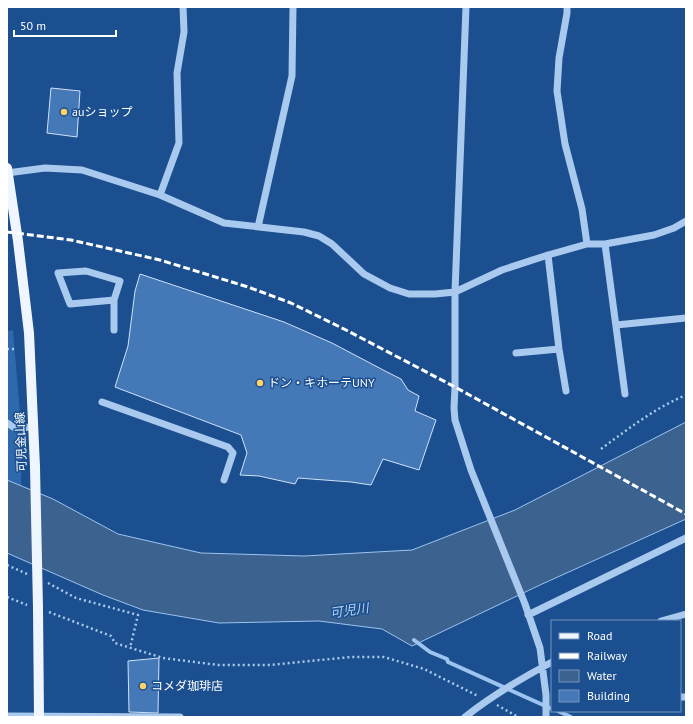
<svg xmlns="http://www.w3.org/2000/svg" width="693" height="724" font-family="'PT Sans','Noto Sans JP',sans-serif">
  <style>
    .green { fill: #2e69ad }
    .water { fill: #3c6290; stroke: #9cc4f0 }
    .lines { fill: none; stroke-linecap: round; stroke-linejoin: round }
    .stream { stroke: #9cc4f0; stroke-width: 4 }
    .building { fill: #4478b7; stroke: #cfe3fa }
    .path { stroke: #a9c9ee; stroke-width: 2.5; stroke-dasharray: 2 3; stroke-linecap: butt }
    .minor { stroke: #a9c9ee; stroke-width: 7 }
    .major { stroke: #f0f6ff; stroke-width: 10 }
    .rail { stroke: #fff; stroke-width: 3; stroke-dasharray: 7 3; stroke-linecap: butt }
    .major-bridge { stroke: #f0f6ff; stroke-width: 10 }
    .poi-dot { fill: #ffd166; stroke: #1b4f8f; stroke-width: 1.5 }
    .labels { text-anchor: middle; stroke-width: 3; stroke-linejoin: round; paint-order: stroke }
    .poi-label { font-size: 12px; fill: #fff; stroke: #1b4f8f; text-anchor: start }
    .street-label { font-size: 12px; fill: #fff; stroke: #1b4f8f }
    .water-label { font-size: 13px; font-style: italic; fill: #b5d3f5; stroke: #1b4f8f }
  </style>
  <rect width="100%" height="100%" fill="#1b4f8f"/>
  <path class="green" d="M13,330L22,437L21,486L7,480V331Z"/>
  <path class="water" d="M686,422V519L540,585L412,646L382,629L319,621L219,623L143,610L103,595L7,553V480L53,499L118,534L201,553L304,556L412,550L515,510Z"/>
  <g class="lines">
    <path class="stream" d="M414,640L430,652L447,659L448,662L552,709
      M558,711L571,717"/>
  </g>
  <path class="building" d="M51,88L80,91L77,137L47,133Z
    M140,274L284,322L332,343L387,372L401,379L408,390L419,396L415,411L436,420L419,470L383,459L371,485L351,482L298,478L295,484L259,476L240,475L247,453L241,435L115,387L128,346L135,291Z
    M159,658L158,713L129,712L128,661Z"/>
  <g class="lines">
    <path class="path" d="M7,349H15
      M601,449C628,429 655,408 686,395
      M7,565L27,574
      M48,583L76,598L138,615L130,648
      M7,597L27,605
      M49,612L111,636L115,643L163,658L218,665H270L351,657H384L424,669L478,696
      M497,705L518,717"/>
    <path class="minor" d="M466,7L455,292V387L454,408L455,420L471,470L525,604L540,648L546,695V717
      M567,7V13L559,58L557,91L565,144L582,209L587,244
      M7,173L45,168L82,170L160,195L224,223L304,232L319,236L332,244L364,274L390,288L409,294H435L455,292L502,270L548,255L587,244H605L654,235L674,228L686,221
      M160,195L179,143L177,73L184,32L183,7
      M258,227L292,76L293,7
      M605,244L625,394
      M548,255L559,349L566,391
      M114,300L120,281L86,271L58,273L70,304L114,300V330
      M616,325L686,318
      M516,353L559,349
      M102,402L228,447L233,453L224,480
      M7,423L15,428L33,427
      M528,615L686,538
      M661,621L686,614
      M680,697H686
      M7,716L180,717
      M465,717C493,695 520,679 552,662"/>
    <path class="major" d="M7,168L18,241L29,333L35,467
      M38,608L39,717"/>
    <path class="rail" d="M7,232L71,240L160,260L248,287L291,303L346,330L455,387L686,514"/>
    <path class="major-bridge" d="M35,467L38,608"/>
  </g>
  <g class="poi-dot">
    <circle cx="64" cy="112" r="4"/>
    <circle cx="260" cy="383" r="4"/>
    <circle cx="143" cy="686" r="4"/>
  </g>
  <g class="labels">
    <g class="poi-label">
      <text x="72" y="116">auショップ</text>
      <text x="268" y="387">ドン・キホーテUNY</text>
      <text x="151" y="690">コメダ珈琲店</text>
    </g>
    <g class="street-label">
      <text transform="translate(21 442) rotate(-92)" y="4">可児金山線</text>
    </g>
    <g class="water-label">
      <text transform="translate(349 610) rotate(-8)" y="5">可児川</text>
    </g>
  </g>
  <rect width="693" height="724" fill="none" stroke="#ffffff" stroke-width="16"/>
  <rect x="551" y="620" width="130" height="92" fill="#1b4f8f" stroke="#7695bc"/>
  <rect x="559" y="633" width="20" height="6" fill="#f0f6ff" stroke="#7695bc"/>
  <text x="587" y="640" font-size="12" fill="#ffffff">Road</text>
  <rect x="559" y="653" width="20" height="6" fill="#ffffff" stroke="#7695bc"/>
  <text x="587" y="660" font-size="12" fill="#ffffff">Railway</text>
  <rect x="559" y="670" width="20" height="12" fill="#3c6290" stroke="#7695bc"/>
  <text x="587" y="680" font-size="12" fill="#ffffff">Water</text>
  <rect x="559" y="690" width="20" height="12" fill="#4478b7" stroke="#7695bc"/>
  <text x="587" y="700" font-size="12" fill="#ffffff">Building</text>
  <path d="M14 30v6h102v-6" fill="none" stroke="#ffffff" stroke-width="2"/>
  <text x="20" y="30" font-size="12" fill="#ffffff" stroke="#1b4f8f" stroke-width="3" paint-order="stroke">50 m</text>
</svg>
